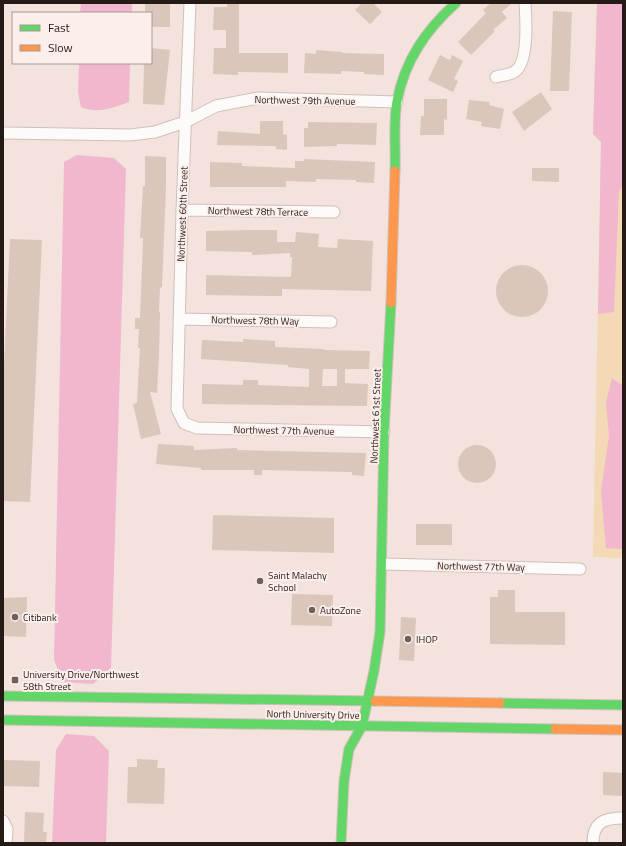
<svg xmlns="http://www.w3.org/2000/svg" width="626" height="846" font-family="'Titillium Web',sans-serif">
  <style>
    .green { fill: #f3d9b6 }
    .water { fill: #f0b7ce }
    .building { fill: #dac6bb; fill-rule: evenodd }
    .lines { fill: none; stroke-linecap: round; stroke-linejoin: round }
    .street-casing { stroke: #cebfbc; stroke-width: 13 }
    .fast-casing { stroke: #cebfbc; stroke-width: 11 }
    .slow-casing { stroke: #cebfbc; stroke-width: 11 }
    .street { stroke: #fdfbfa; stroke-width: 11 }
    .fast { stroke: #63d668; stroke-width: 9 }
    .slow { stroke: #ff974d; stroke-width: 9 }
    .poi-dot { fill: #6e605c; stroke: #fcefeb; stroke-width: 1.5 }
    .labels { text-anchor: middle; stroke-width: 4; stroke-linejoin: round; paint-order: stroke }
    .street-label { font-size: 10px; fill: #261a17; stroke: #fcefeb }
    .poi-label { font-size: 10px; fill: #261a17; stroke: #fcefeb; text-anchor: start }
  </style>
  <rect width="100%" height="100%" fill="#f4e2dd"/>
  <path class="green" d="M597,3H623V558L593,557L601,142L593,134Z"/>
  <path class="water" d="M81,3H132V13H80Z
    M597,3H623V185L619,191L614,312L598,314L601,142L593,134Z
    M79,63H130L129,102C113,108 97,114 81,107L78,92Z
    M77,155L114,158L126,169L111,668L93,684L63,682L54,660L64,162Z
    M612,378L623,386V549L606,548L601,491L609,436L606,402Z
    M66,734L94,736L109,751L106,843H52L56,750Z"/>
  <path class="building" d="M227,3H239V53H288V73L238,72V75L213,74L214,48H226V30H213L214,7H227Z
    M362,3H373L382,12L370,24L355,10Z
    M491,3H512L502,12L507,18L493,30L495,31L471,55L458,42L486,13L483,10Z
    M145,4H170V27H151V13H145Z
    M553,11L572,12L569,91H550Z
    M151,48L170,50L164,105L143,104L144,63H151Z
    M316,50L342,52V53L384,54V75L364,74V72L341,71V74L304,73L305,53L316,54Z
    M440,55L450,60L452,55L463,61L454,79L458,81L453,92L428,80Z
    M541,92L552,109L524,131L512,112Z
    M424,99H447V120L444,119V135H420L421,116H424Z
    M469,100L490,102L489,105L504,109L500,129L481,126L482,122L466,119Z
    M260,121H283V134L287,135V150L276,149V146L217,145L218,131L260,134Z
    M308,122L377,123L376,145L337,144V146L304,147V128H308Z
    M145,156L166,157V186L162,288L160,287L159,312H160L159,356L157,393L150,392L161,434L141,439L133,404L137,403L140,348H138L139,329H135V318H140L143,238H140L143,186H145Z
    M304,159L375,162L374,183L356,182V180L316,179V182L286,181V187H210V162L242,163V166L295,168V161H304Z
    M532,168H559V182L532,181Z
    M253,230H277V242H295L296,232L319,234L318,247L337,248L338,239L373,241L371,291L282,289V296L206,295V275L291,277L292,257H290V253L252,255V252L206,251V231Z
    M10,239L42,240L30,502L3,501V385Z
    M496 291a26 26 0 1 1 52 0a26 26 0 1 1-52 0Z
    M243,339L275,341V347L324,349V350L370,351L369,369H345V383L368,384L367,406L202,404V384L243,385V380H258V385L309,387V369L288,367V365L201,359L202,340L243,342ZM323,369H337V386H322Z
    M158,444L194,446V450L237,448V450L366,453L364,476L352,475V472L262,470V475H254V470H201V468L156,464Z
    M458 464a19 19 0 1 1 38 0a19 19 0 1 1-38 0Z
    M213,515L334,518V553L212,550Z
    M416,524H452V545H416Z
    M498,590H515V612H565V645L490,644V597H498Z
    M292,594L333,595L332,626L291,625Z
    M27,597L26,637L3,636V598Z
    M401,617L416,618L414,661L399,660Z
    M137,759L158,760L157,768H165L164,804L127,803L128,767H137Z
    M3,760L40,761L39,787L3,786Z
    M603,772L623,773V796L603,795Z
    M25,812L44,813L43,832H47L46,843H24Z"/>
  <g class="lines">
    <defs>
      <path id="street" d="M190,3L182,210L177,409L184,423L197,428L384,432
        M496,77C502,75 509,75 514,72C529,64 526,18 525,3
        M3,133L130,135L155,132L185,122L216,106L258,98L397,102
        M182,210L334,212
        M179,319L331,322
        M383,564L580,569
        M3,821L7,829L6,843
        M593,843C593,822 604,818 623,818"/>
      <path id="fast" d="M395,171C396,148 393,123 397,101C405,60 426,30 456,3
        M3,696L375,701
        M500,703L623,705
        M3,720L555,729
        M341,843L344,781L349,749L362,726L374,671L380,632L384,432L391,303"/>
      <path id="slow" d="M391,303L395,171
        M375,701L500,703
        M555,729L623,730"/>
    </defs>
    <use href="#street" class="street-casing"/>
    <use href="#fast" class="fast-casing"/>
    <use href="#slow" class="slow-casing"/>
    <use href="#street" class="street"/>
    <use href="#fast" class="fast"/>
    <use href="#slow" class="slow"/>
  </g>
  <g class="poi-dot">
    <circle cx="260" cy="581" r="4"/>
    <circle cx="312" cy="610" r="4"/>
    <circle cx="15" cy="617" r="4"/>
    <circle cx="408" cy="639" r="4"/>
    <rect x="11" y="676" width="8" height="8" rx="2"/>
  </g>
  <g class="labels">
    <g class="street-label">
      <text transform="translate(305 100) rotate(1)" y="4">Northwest 79th Avenue</text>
      <text transform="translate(258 211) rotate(1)" y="4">Northwest 78th Terrace</text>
      <text transform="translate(182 214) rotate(-88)" y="4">Northwest 60th Street</text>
      <text transform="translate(255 320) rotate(1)" y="4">Northwest 78th Way</text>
      <text transform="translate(375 416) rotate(-88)" y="4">Northwest 61st Street</text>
      <text transform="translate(284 430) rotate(1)" y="4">Northwest 77th Avenue</text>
      <text transform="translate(481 566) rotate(1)" y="4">Northwest 77th Way</text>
      <text transform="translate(313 714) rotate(1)" y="4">North University Drive</text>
    </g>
    <g class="poi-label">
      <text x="268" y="579">Saint Malachy<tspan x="268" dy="12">School</tspan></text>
      <text x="320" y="614">AutoZone</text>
      <text x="23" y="621">Citibank</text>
      <text x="416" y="643">IHOP</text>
      <text x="23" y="678">University Drive/Northwest<tspan x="23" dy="12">58th Street</tspan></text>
    </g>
  </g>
  <rect width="626" height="846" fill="none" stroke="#261a17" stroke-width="8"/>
  <rect x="12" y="12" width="140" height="52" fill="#fcefeb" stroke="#a69a96"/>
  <rect x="20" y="25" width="20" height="6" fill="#63d668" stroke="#a69a96"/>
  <text x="48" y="32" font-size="12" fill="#261a17">Fast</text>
  <rect x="20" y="45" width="20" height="6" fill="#ff974d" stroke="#a69a96"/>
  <text x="48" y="52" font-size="12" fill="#261a17">Slow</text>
</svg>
